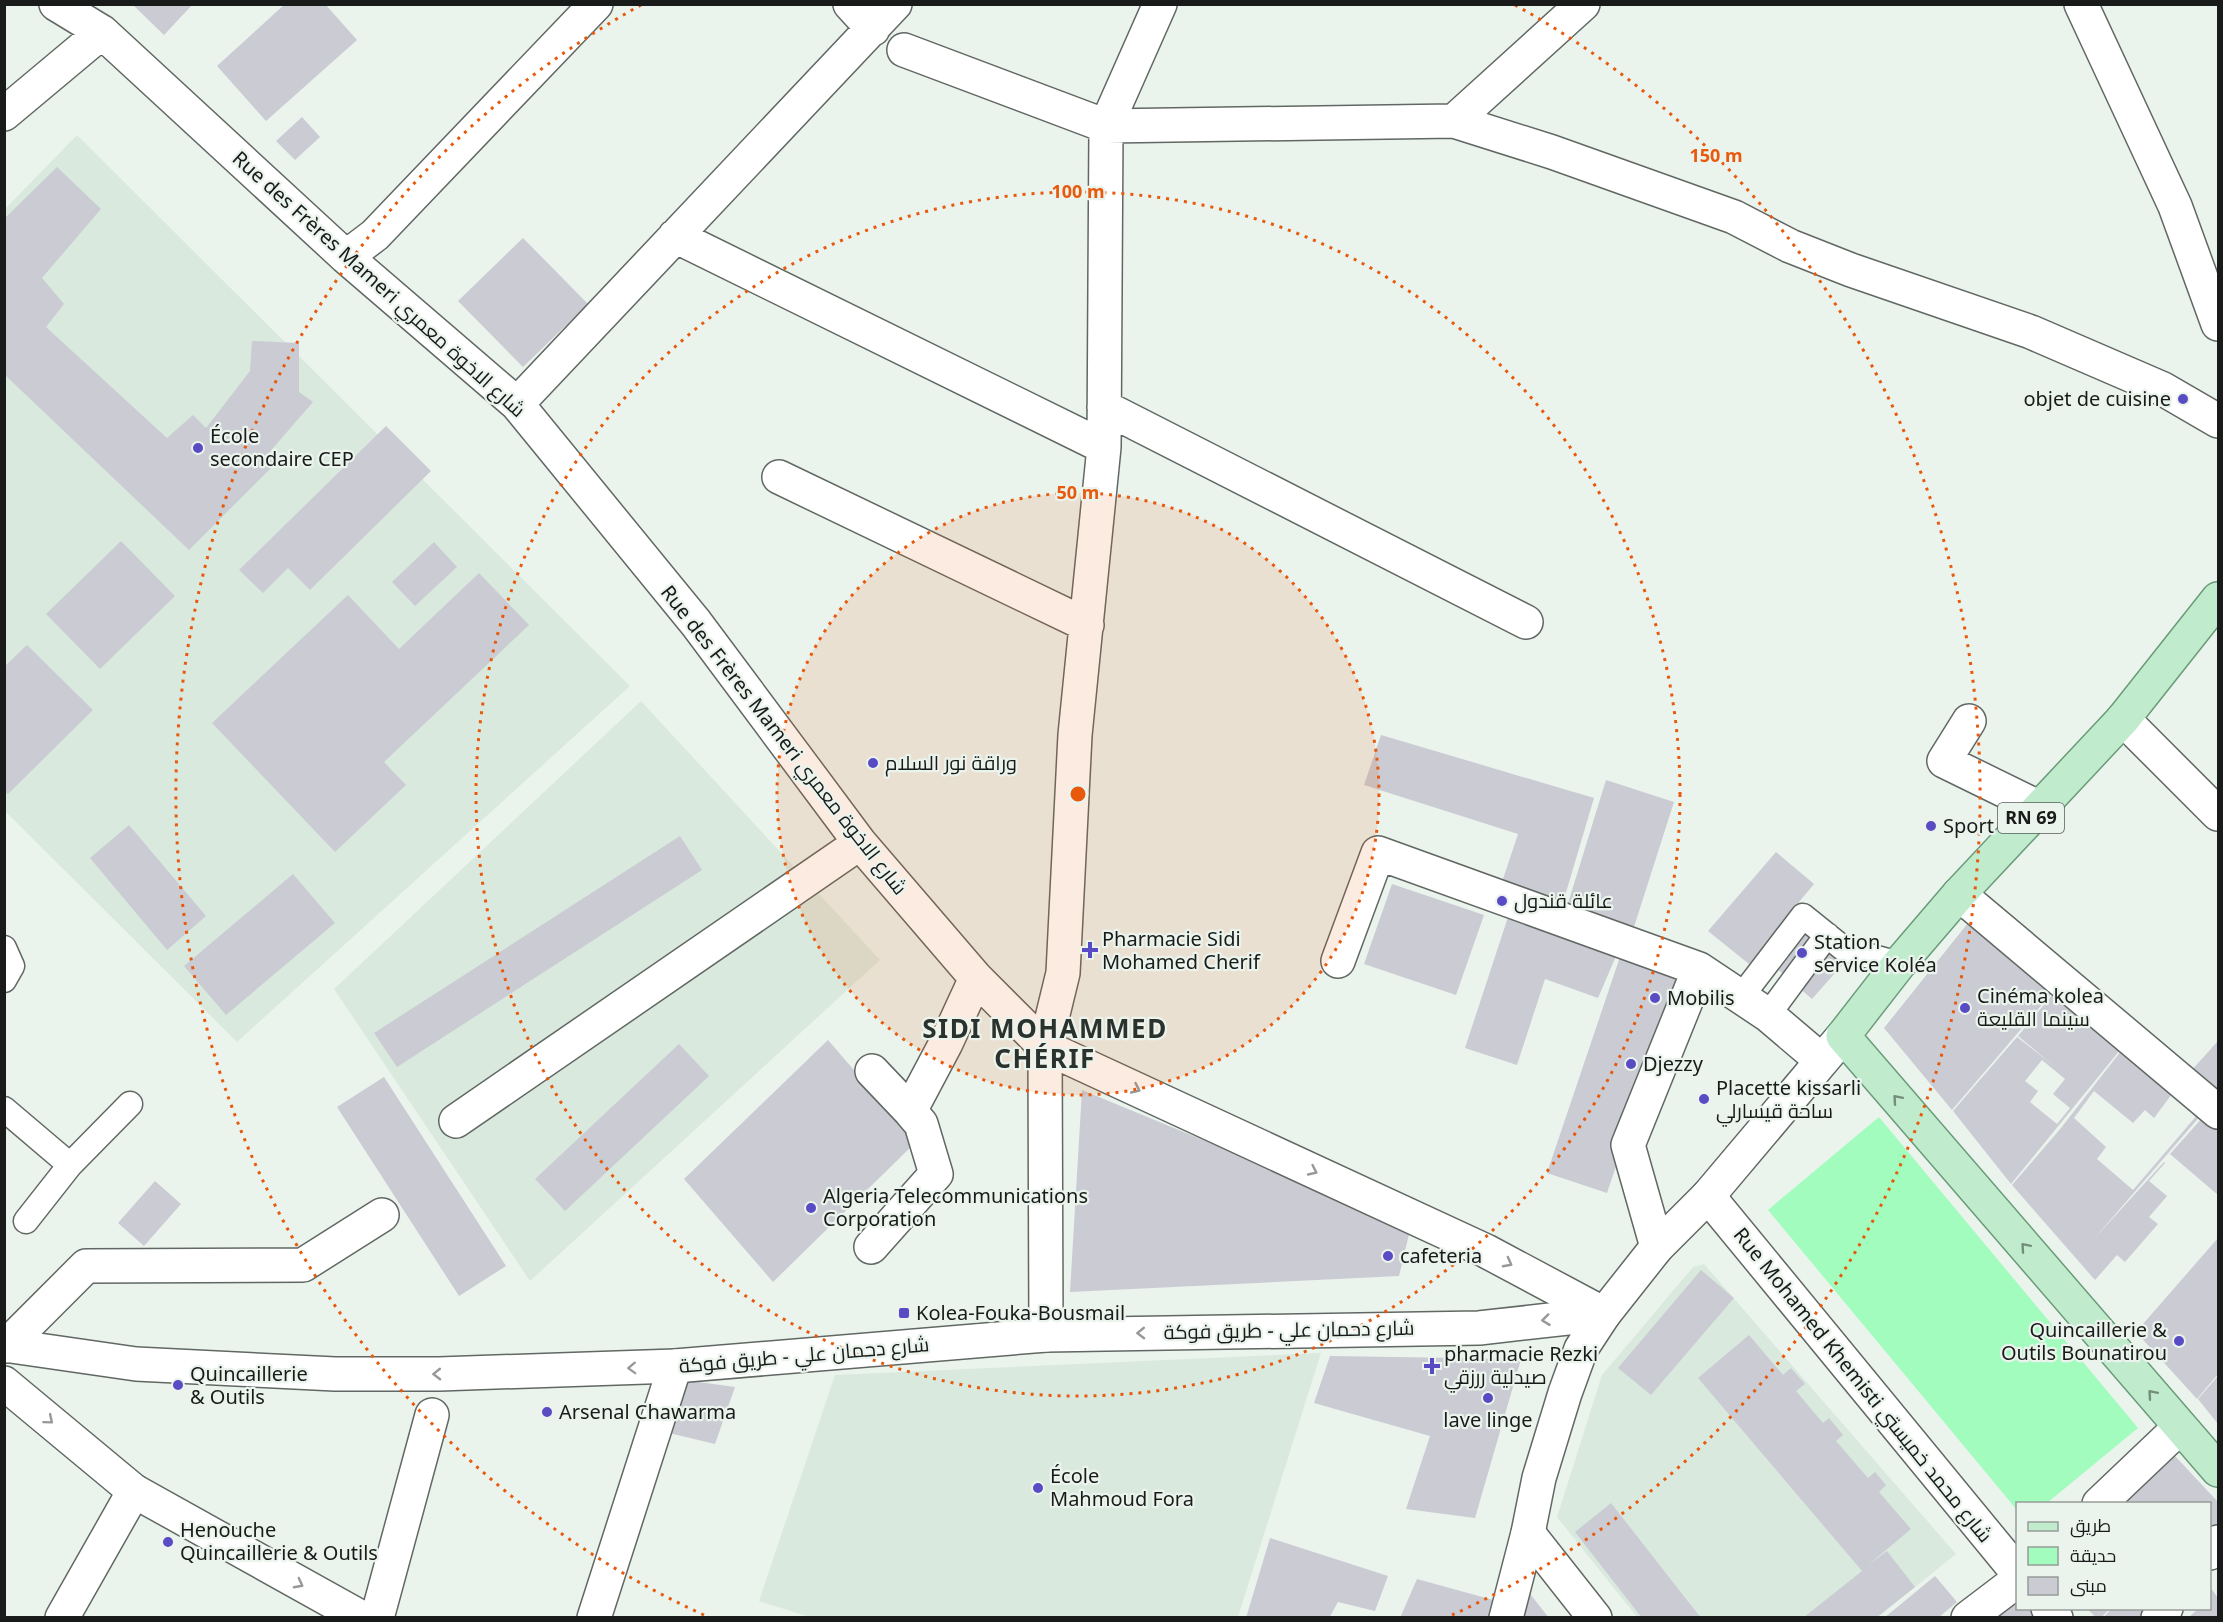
<svg xmlns="http://www.w3.org/2000/svg" width="2223" height="1622" font-family="'Noto Sans',Cairo,sans-serif">
  <style>
    .built { fill: #dae9de }
    .green { fill: #a1fcbd }
    .building { fill: #cacbd3; fill-rule: evenodd }
    .lines { fill: none; stroke-linecap: round; stroke-linejoin: round }
    .lane-casing { stroke: #616863; stroke-width: 27 }
    .street-casing { stroke: #616863; stroke-width: 36 }
    .secondary-casing { stroke: #616863; stroke-width: 36 }
    .primary-casing { stroke: #6a9b79; stroke-width: 36 }
    .lane { stroke: #fff; stroke-width: 24 }
    .street { stroke: #fff; stroke-width: 33 }
    .secondary { stroke: #fff; stroke-width: 33 }
    .primary { stroke: #c0eccd; stroke-width: 33 }
    .oneway { stroke: #979898 }
    .oneway2 { stroke: #748e7c }
    .ring { fill: none; stroke: #e8590c; stroke-width: 3; stroke-dasharray: 3 6 }
    .poi-dot { fill: #594bc3; stroke: #ebf3ed; stroke-width: 2 }
    .labels { text-anchor: middle; stroke-width: 4.5; stroke-linejoin: round; paint-order: stroke }
    .shield { fill: #ebf3ed; stroke: #575c59; stroke-width: 1.5 }
    .shield-label { font-size: 18px; font-weight: bold; fill: #181b19 }
    .street-label { font-size: 20px; fill: #181b19; stroke: #ebf3ed }
    .poi-label { font-size: 20px; fill: #181b19; stroke: #ebf3ed; text-anchor: start }
    .district-label { font-size: 26px; font-weight: bold; letter-spacing: 1.5px; fill: #2b322d; stroke: #ebf3ed }
    .centre { fill: #e8590c; stroke: #ebf3ed; stroke-width: 3 }
    .ring-label { font-size: 18px; text-anchor: middle; font-weight: bold; fill: #e8590c; stroke: #ebf3ed; stroke-width: 4.5; stroke-linejoin: round; paint-order: stroke }
  </style>
  <rect width="100%" height="100%" fill="#ebf3ed"/>
  <path class="built" d="M77,135L630,686L237,1042L5,811L4,210Z
    M641,701L880,960L530,1281L334,989Z
    M1704,1264L1956,1554L1878,1617H1637L1557,1517L1602,1375L1693,1267Z
    M1321,1353L1238,1617L813,1618L759,1601L835,1375Z"/>
  <path class="green" d="M1879,1117L2138,1428L2047,1503L2018,1504L2017,1510L1768,1210Z"/>
  <path class="building" d="M132,4H193L164,35Z
    M285,4H325L357,40L266,121L217,66Z
    M302,117L320,137L295,160L276,141Z
    M57,167L101,209L42,278L64,304L46,327L167,438L193,415L206,428L250,371L252,341L299,343V392L313,402L267,455L275,464L189,550L5,375V218Z
    M523,238L588,304L523,367L458,301Z
    M386,426L431,471L310,590L288,568L263,593L239,570Z
    M121,541L175,596L100,669L46,614Z
    M434,542L457,567L415,606L392,582Z
    M479,573L529,625L384,762L406,785L335,852L212,723L348,595L399,649Z
    M27,645L93,710L8,794L4,791V667Z
    M1381,735L1594,798L1562,906L1502,882L1518,834L1364,785Z
    M1606,780L1674,802L1633,930L1566,910Z
    M129,825L206,916L167,950L90,858Z
    M680,836L702,870L397,1067L374,1033Z
    M1776,852L1814,884L1794,908L1850,956L1812,999L1759,953L1749,964L1708,931Z
    M293,874L335,923L226,1015L184,966Z
    M1392,884L1484,915L1456,995L1364,964Z
    M1511,908L1619,949L1598,998L1545,979L1517,1065L1465,1048Z
    M1968,923L2051,994L1952,1110L1884,1028Z
    M1623,948L1683,968L1607,1193L1547,1173Z
    M2052,995L2120,1050L2011,1184L1953,1111L2017,1037L2054,1066L2018,1036ZM2042,1060L2065,1079L2053,1094L2070,1108L2057,1124L2030,1102L2038,1091L2025,1081Z
    M828,1040L916,1142L773,1282L684,1179Z
    M2218,1041V1096L2190,1072Z
    M679,1044L709,1076L565,1211L535,1179Z
    M2121,1051L2202,1114L2093,1240L2164,1162L2165,1163L2149,1181L2167,1196L2149,1217L2158,1224L2125,1262L2117,1255L2095,1280L2012,1185L2061,1128ZM2094,1091L2133,1123L2145,1110L2154,1118L2172,1094L2198,1114L2133,1190L2097,1159L2106,1147L2074,1118Z
    M384,1077L506,1266L459,1296L337,1107Z
    M1082,1090L1411,1226L1399,1276L1070,1292Z
    M2204,1116L2218,1129V1195L2170,1154Z
    M155,1181L181,1204L144,1246L118,1223Z
    M2218,1238V1374L2197,1399L2136,1332Z
    M1701,1270L1734,1298L1651,1395L1618,1368Z
    M1749,1335L1783,1375L1791,1368L1805,1384L1796,1391L1823,1423L1829,1418L1843,1435L1836,1441L1868,1478L1875,1472L1886,1485L1879,1492L1911,1529L1867,1566L1887,1551L1915,1587L1876,1618H1803L1862,1571L1698,1378Z
    M1330,1356L1521,1359L1475,1518L1406,1509L1430,1436L1314,1403Z
    M2218,1376V1424L2198,1399Z
    M684,1380L735,1387L715,1444L669,1433Z
    M2175,1456L2218,1502V1538L2210,1549V1504H2124Z
    M1611,1503L1701,1618H1642L1575,1532Z
    M1270,1538L1388,1576L1375,1611L1338,1602L1329,1618H1246Z
    M1935,1576L1957,1602L1938,1618H1884Z
    M1417,1579L1497,1601L1493,1618H1400Z
    M2210,1587L2218,1598V1618H2188L2199,1608H2210Z
    M1527,1590L1549,1618H1519Z
    M2018,1593V1608H2032L2040,1618H1991Z
    M2087,1608H2110L2101,1618H2096Z
    M2112,1608H2159L2150,1618H2103Z"/>
  <g class="lines">
    <defs>
      <path id="lane" d="M4,948L12,966L4,980
        M1741,997L1803,916L1844,949L1899,964
        M1768,1015L1827,935
        M4,1109L70,1165L130,1104
        M26,1221L70,1165"/>
      <path id="street" d="M56,4L102,32L346,257L517,404L696,623L860,843L976,978L1045,1047L1486,1251L1604,1314
        M850,4L873,29
        M2081,4L2175,206L2218,324
        M904,50L1106,126L1454,121L1552,152L1734,217L1790,246L1851,270L2031,332L2163,389L2218,421
        M4,114L102,32
        M1454,121L1583,4
        M675,236L1104,447
        M346,257L375,235L596,4
        M517,404L895,4
        M1104,407L1526,622
        M779,477L1087,625
        M2123,719L2218,814
        M1969,721L1944,761L2040,808
        M1959,894L2218,1112
        M1338,961L1378,853L1699,969
        M872,1071L910,1111
        M456,1121L860,843
        M1708,1196L2018,1573
        M871,1247L936,1174L921,1124L910,1111L946,1043L976,978
        M1657,1247L1628,1145L1699,969L1768,1015L1821,1060
        M1046,1335L1045,1047L1063,973L1075,735L1104,447L1106,126L1160,4
        M6,1346L86,1266L303,1265L382,1215
        M2099,1504L2180,1427
        M1528,1533L1595,1618
        M2210,1553L2218,1542
        M2048,1608L2056,1618
        M62,1618L134,1491
        M377,1618L432,1415
        M594,1618L675,1366
        M1968,1618L2018,1580
        M2158,1618L2166,1608"/>
      <path id="secondary" d="M4,1345L136,1364L335,1374H439L675,1366L1046,1335L1479,1328L1604,1314
        M4,1383L134,1491L362,1618
        M1506,1618L1528,1533L1539,1478L1565,1393L1581,1349L1604,1314L1657,1247L1708,1196L1843,1036"/>
      <path id="primary" d="M2218,599L2123,719L1959,894L1899,964L1843,1036L2218,1470"/>
    </defs>
    <use href="#lane" class="lane-casing"/>
    <use href="#street" class="street-casing"/>
    <use href="#secondary" class="secondary-casing"/>
    <use href="#primary" class="primary-casing"/>
    <use href="#lane" class="lane"/>
    <use href="#street" class="street"/>
    <use href="#secondary" class="secondary"/>
    <use href="#primary" class="primary"/>
  </g>
  <defs><path id="oneway-chevron" d="M-2-3.5L2.5 0L-2 3.5" fill="none" stroke-width="1.6" stroke-linecap="round" stroke-linejoin="round" transform="scale(1.5)"/></defs>
  <g class="oneway">
    <use href="#oneway-chevron" transform="translate(1136 1089) rotate(25)"/>
    <use href="#oneway-chevron" transform="translate(1313 1171) rotate(25)"/>
    <use href="#oneway-chevron" transform="translate(1508 1263) rotate(28)"/>
    <use href="#oneway-chevron" transform="translate(1546 1320) rotate(173)"/>
    <use href="#oneway-chevron" transform="translate(1141 1333) rotate(179)"/>
    <use href="#oneway-chevron" transform="translate(632 1368) rotate(178)"/>
    <use href="#oneway-chevron" transform="translate(437 1374) rotate(179)"/>
    <use href="#oneway-chevron" transform="translate(49 1420) rotate(40)"/>
    <use href="#oneway-chevron" transform="translate(299 1584) rotate(28)"/>
  </g>
  <g class="oneway2">
    <use href="#oneway-chevron" transform="translate(1897 1099) rotate(-131)"/>
    <use href="#oneway-chevron" transform="translate(2025 1247) rotate(-131)"/>
    <use href="#oneway-chevron" transform="translate(2152 1394) rotate(-131)"/>
  </g>
  <circle cx="1078" cy="794" r="301" fill="#e8590c" fill-opacity=".12"/>
  <g class="ring">
    <circle cx="1078" cy="794" r="301"/>
    <circle cx="1078" cy="794" r="602"/>
    <path d="M704 1615A902 902 0 0 1 641 5M1515 5A902 902 0 0 1 1452 1615"/>
  </g>
  <g class="poi-dot">
    <circle cx="2183" cy="399" r="6"/>
    <circle cx="198" cy="448" r="6"/>
    <circle cx="873" cy="763" r="6"/>
    <circle cx="1931" cy="826" r="6"/>
    <circle cx="1502" cy="901" r="6"/>
    <path d="M1087 941h6v6h6v6h-6v6h-6v-6h-6v-6h6z"/>
    <circle cx="1802" cy="953" r="6"/>
    <circle cx="1655" cy="998" r="6"/>
    <circle cx="1965" cy="1008" r="6"/>
    <circle cx="1631" cy="1064" r="6"/>
    <circle cx="1704" cy="1099" r="6"/>
    <circle cx="811" cy="1208" r="6"/>
    <circle cx="1388" cy="1256" r="6"/>
    <rect x="898" y="1307" width="12" height="12" rx="3"/>
    <circle cx="2179" cy="1341" r="6"/>
    <path d="M1429 1357h6v6h6v6h-6v6h-6v-6h-6v-6h6z"/>
    <circle cx="178" cy="1385" r="6"/>
    <circle cx="1488" cy="1398" r="6"/>
    <circle cx="547" cy="1412" r="6"/>
    <circle cx="1038" cy="1488" r="6"/>
    <circle cx="168" cy="1542" r="6"/>
  </g>
  <g class="labels">
    <rect class="shield" x="1998" y="803" width="66" height="30" rx="4.5"/>
    <g class="shield-label">
      <text x="2031" y="824">RN 69</text>
    </g>
    <g class="street-label">
      <text transform="translate(379 284) rotate(42)" y="7">Rue des Frères Mameri شارع الاخوة معمري</text>
      <text transform="translate(784 740) rotate(52)" y="7">Rue des Frères Mameri شارع الاخوة معمري</text>
      <text transform="translate(1289 1330) rotate(-1)" y="7">شارع دحمان علي - طريق فوكة</text>
      <text transform="translate(804 1355) rotate(-5)" y="7">شارع دحمان علي - طريق فوكة</text>
      <text transform="translate(1863 1385) rotate(51)" y="7">Rue Mohamed Khemisti شارع محمد خميستي</text>
    </g>
    <g class="poi-label">
      <text x="2171" y="406" text-anchor="end">objet de cuisine</text>
      <text x="210" y="443">École<tspan x="210" dy="23">secondaire CEP</tspan></text>
      <text x="885" y="770">وراقة نور السلام</text>
      <text x="1943" y="833">Sport</text>
      <text x="1514" y="908">عائلة قندول</text>
      <text x="1102" y="946">Pharmacie Sidi<tspan x="1102" dy="23">Mohamed Cherif</tspan></text>
      <text x="1814" y="949">Station<tspan x="1814" dy="23">service Koléa</tspan></text>
      <text x="1977" y="1003">Cinéma kolea<tspan x="1977" dy="23">سينما القليعة</tspan></text>
      <text x="1667" y="1005">Mobilis</text>
      <text x="1643" y="1071">Djezzy</text>
      <text x="1716" y="1095">Placette kissarli<tspan x="1716" dy="23">ساحة قيسارلي</tspan></text>
      <text x="823" y="1203">Algeria Telecommunications<tspan x="823" dy="23">Corporation</tspan></text>
      <text x="1400" y="1263">cafeteria</text>
      <text x="916" y="1320">Kolea-Fouka-Bousmail</text>
      <text x="2167" y="1337" text-anchor="end">Quincaillerie &amp;<tspan x="2167" dy="23">Outils Bounatirou</tspan></text>
      <text x="1444" y="1361">pharmacie Rezki<tspan x="1444" dy="23">صيدلية ررزقي</tspan></text>
      <text x="190" y="1381">Quincaillerie<tspan x="190" dy="23">&amp; Outils</tspan></text>
      <text x="559" y="1419">Arsenal Chawarma</text>
      <text x="1488" y="1427" text-anchor="middle">lave linge</text>
      <text x="1050" y="1483">École<tspan x="1050" dy="23">Mahmoud Fora</tspan></text>
      <text x="180" y="1537">Henouche<tspan x="180" dy="23">Quincaillerie &amp; Outils</tspan></text>
    </g>
    <g class="district-label">
      <text x="1045" y="1038">SIDI MOHAMMED<tspan x="1045" dy="30">CHÉRIF</tspan></text>
    </g>
  </g>
  <circle cx="1078" cy="794" r="9" class="centre"/>
  <g class="ring-label">
    <text x="1716" y="162">150 m</text>
    <text x="1078" y="198">100 m</text>
    <text x="1078" y="499">50 m</text>
  </g>
  <rect width="2223" height="1622" fill="none" stroke="#181b19" stroke-width="12"/>
  <rect x="2016" y="1502" width="195" height="108" fill="#ebf3ed" stroke="#979d98" stroke-width="1.5"/>
  <rect x="2028" y="1522" width="30" height="9" fill="#c0eccd" stroke="#979d98" stroke-width="1.5"/>
  <text x="2070" y="1532" font-size="18" fill="#181b19">طريق</text>
  <rect x="2028" y="1547" width="30" height="18" fill="#a1fcbd" stroke="#979d98" stroke-width="1.5"/>
  <text x="2070" y="1562" font-size="18" fill="#181b19">حديقة</text>
  <rect x="2028" y="1577" width="30" height="18" fill="#cacbd3" stroke="#979d98" stroke-width="1.5"/>
  <text x="2070" y="1592" font-size="18" fill="#181b19">مبنى</text>
</svg>
